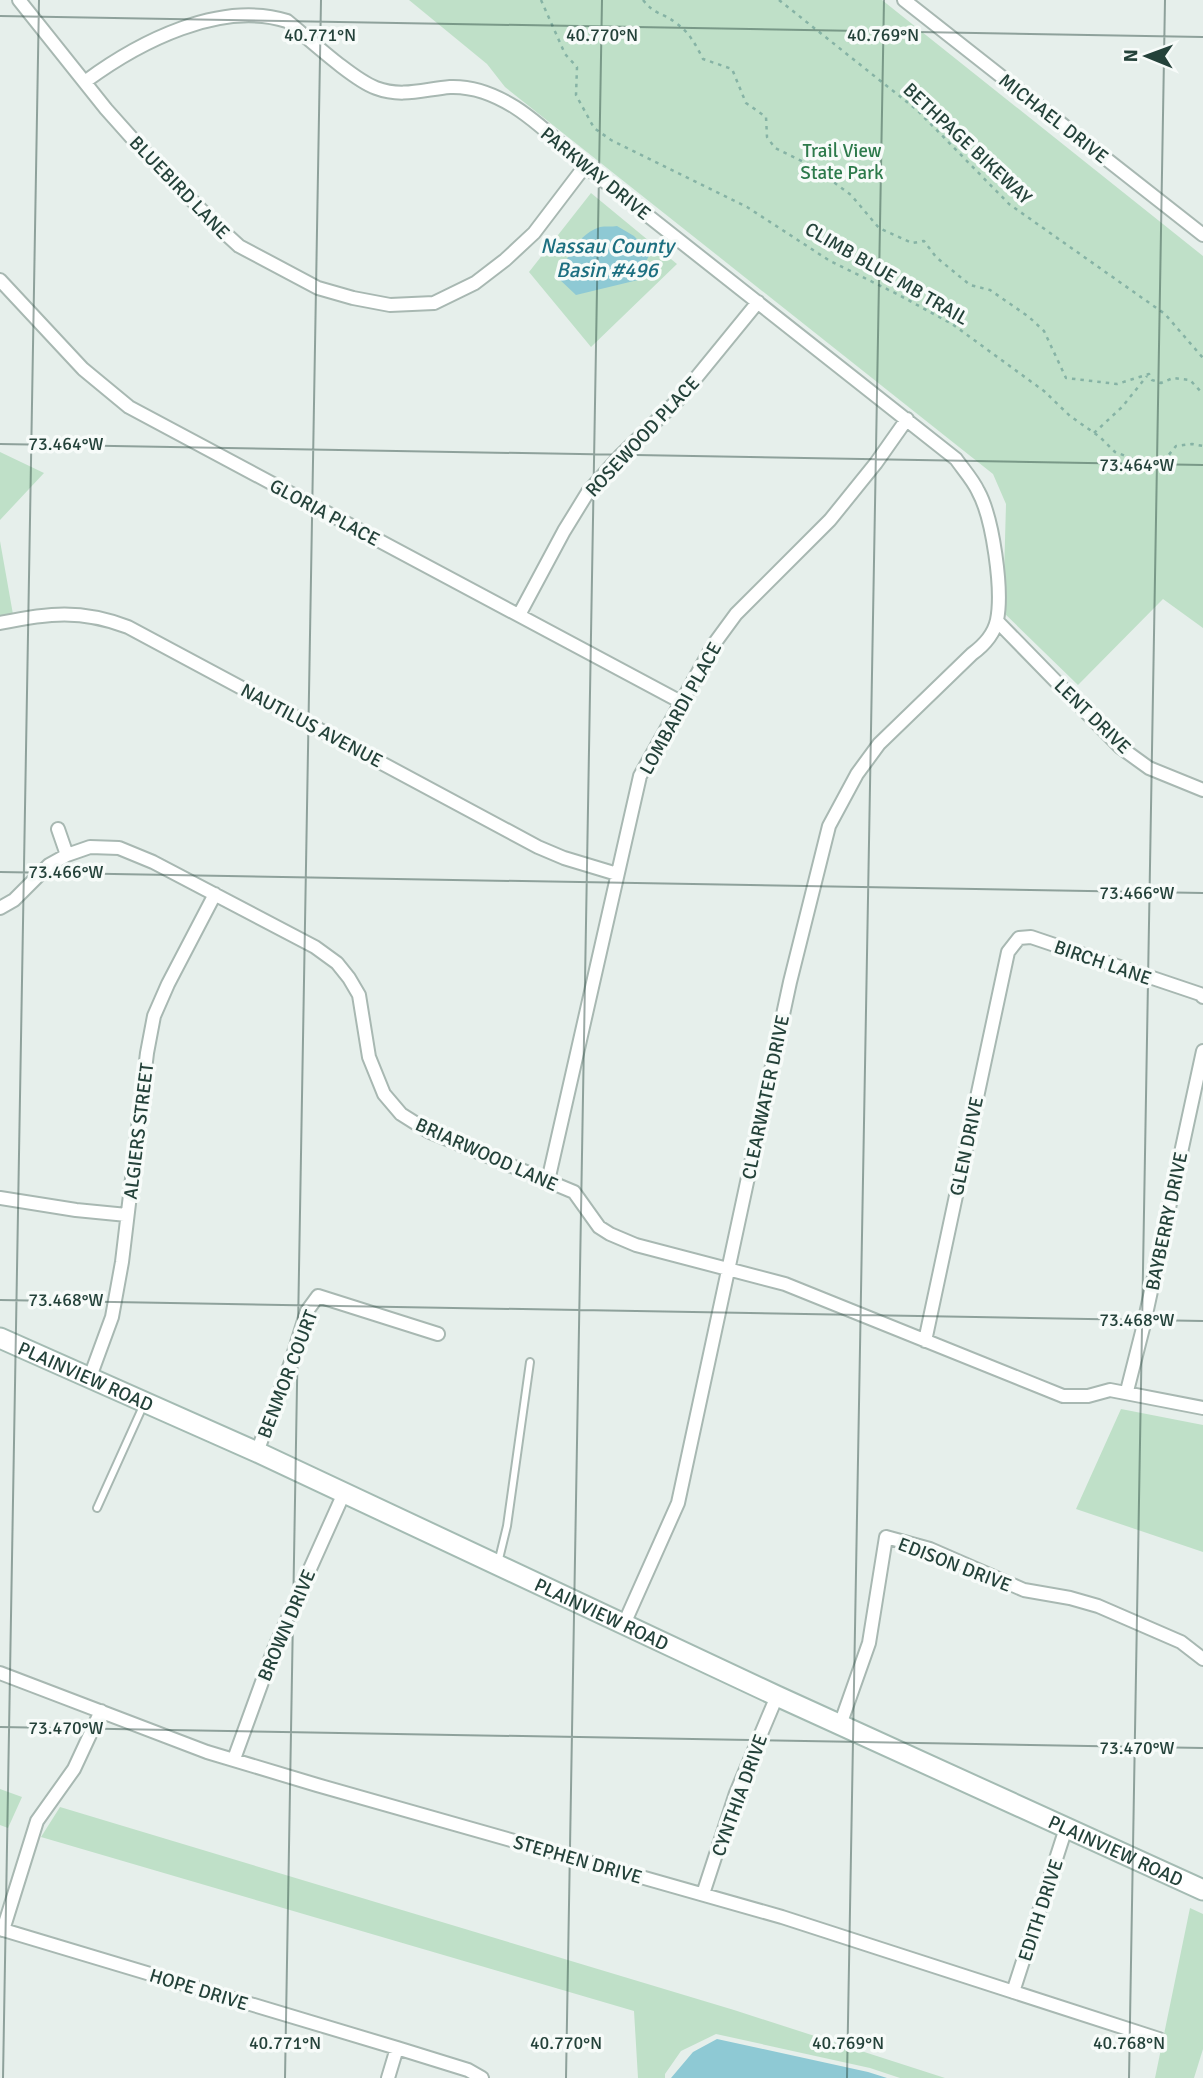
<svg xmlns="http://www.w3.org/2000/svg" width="1203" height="2078" font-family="Signika,sans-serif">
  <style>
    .green { fill: #bfe0c8 }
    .water { fill: #8ec9d4 }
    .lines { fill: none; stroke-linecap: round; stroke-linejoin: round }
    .lane-casing { stroke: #a8b8b2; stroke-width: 10 }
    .street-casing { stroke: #a8b8b2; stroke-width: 16 }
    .secondary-casing { stroke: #a4bbb3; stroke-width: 23 }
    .path { stroke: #86b3a5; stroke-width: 2.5; stroke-dasharray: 3.5 5; stroke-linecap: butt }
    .lane { stroke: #fff; stroke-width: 6 }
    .street { stroke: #fff; stroke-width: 12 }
    .secondary { stroke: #fff; stroke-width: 19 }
    .ticks { fill: none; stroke: #24423a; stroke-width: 2; stroke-opacity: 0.45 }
    .labels { text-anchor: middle; stroke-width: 7; stroke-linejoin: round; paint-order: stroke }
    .street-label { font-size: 19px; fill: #24423a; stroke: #f7fbf9 }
    .park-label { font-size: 19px; fill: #2d7a4b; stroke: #f7fbf9 }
    .water-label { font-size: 21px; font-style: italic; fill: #1c6f80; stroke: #f7fbf9 }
    .ticks-label { font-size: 18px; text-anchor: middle; fill: #24423a; stroke: #f7fbf9; stroke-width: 7; stroke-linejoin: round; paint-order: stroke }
  </style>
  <rect width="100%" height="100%" fill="#e6efeb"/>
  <path class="green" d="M409,0H882L1203,256V628L1163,599L1078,685L1003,612L1006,504L993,474L505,87L487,64Z
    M591,193L677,264L591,347L529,272Z
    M0,452L44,473L0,520Z
    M0,541L14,620L0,623Z
    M1121,1409L1203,1425V1552L1076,1509Z
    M0,1789L22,1797L8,1828L0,1825Z
    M60,1807L734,2010L945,2078H900L870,2068L716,2034L681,2051L665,2074V2078H638L634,2011L41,1837Z
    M1190,1908L1203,1914V2049L1194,2078H1155Z"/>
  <path class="water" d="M617,226L634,236L650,253L638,280L576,295L558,278C566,259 578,234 600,227C605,226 612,227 617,226Z
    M717,2039L868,2072L887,2078H671L693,2052Z"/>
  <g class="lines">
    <defs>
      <path id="lane" d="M97,1508L144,1404
        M498,1563L507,1526L530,1362"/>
      <path id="street" d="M19,0L106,109L139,146L215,224L239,246L318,288L353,298L390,305L434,303L475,283L505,260L534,233L585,166
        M904,0L1203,235
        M86,81C139,42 220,0 287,21C308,38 352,79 376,88C402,98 425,89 450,87C504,85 547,132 585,166L956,459C963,469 973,480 978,491C993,518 1003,590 997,620C994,634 983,646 972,654L879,744L857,774L829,826L790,982L678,1503L624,1624
        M0,280L83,369L129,407L681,702
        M519,615L564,531L588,492L620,456L678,400L758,302
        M997,621L1120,747L1149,768L1203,790
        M0,623C48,613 81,609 128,627L538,847L564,858L617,874
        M58,829L67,855
        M0,908L14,900L49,865L67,855L90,847L119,848L153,862L315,947L337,963L349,978L359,995L369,1057L384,1094L401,1114L428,1131L574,1192L599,1227L610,1234L636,1245L785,1284L1063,1396H1088L1110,1390L1203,1408
        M548,1181L640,776L714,644L736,614L830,520L876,463L907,419
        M0,1198L76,1210L127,1215
        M925,1341L1008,952L1019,938L1031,937L1200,994L1203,997
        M90,1377L112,1317L122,1262L147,1053L154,1016L168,984L215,894
        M1127,1391L1143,1328L1203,1051
        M257,1452L291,1362L307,1311L318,1296L438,1334
        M0,1673L207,1752L317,1785L782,1917L1159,2039
        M840,1725L869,1643L886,1537L930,1549L1024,1590L1070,1598L1098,1606L1181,1642L1203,1659
        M234,1759L274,1649L344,1493
        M703,1894L736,1793L777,1696
        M0,1929L397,2048L468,2070L482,2078
        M3,1930L37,1821L74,1769L101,1711
        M1013,1992L1066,1828
        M388,2078L397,2048"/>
      <g id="secondary">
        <path id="s1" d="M0,1338L257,1452L777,1696L1203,1890"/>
      </g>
    </defs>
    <use href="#lane" class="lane-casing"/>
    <use href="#street" class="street-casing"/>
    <use href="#secondary" class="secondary-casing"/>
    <path class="path" d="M541,0L565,54L577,67L576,95L594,128L611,140L747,207L830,261L897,294L952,324L1044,391L1070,416L1100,437L1115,452L1136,460L1152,461L1167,457L1176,446L1192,444L1203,446
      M643,0C656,16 662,12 676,23C689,32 696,45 703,59L732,69L746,103L766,117L767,137L775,148L812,166L851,195L879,228L912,243L924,241L936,257L970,285L990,290L1029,317L1044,331L1066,378L1117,384L1149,374L1152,380L1161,383L1173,378L1190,380L1203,394
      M779,0L917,110L1009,204L1165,314L1203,358
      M1094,433L1122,407L1147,376"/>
    <use href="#lane" class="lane"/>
    <use href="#street" class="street"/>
    <use href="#secondary" class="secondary"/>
  </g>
  <path class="ticks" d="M0,16L1203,37M0,444L1203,465M0,872L1203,893M0,1300L1203,1321M0,1727L1203,1748M3,2078L39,0M285,2078L321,0M566,2078L602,0M847,2078L884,0M1129,2078L1165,0"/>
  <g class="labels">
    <g class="street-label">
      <text transform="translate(1054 118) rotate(38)" y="7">MICHAEL DRIVE</text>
      <text transform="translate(968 143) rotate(43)" y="7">BETHPAGE BIKEWAY</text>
      <text transform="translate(596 173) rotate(39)" y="7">PARKWAY DRIVE</text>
      <text transform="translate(180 187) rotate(46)" y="7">BLUEBIRD LANE</text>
      <text transform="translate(887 273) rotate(30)" y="7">CLIMB BLUE MB TRAIL</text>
      <text transform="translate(642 436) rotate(-47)" y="7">ROSEWOOD PLACE</text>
      <text transform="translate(325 512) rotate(28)" y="7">GLORIA PLACE</text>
      <text transform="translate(680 708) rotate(-61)" y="7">LOMBARDI PLACE</text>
      <text transform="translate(1093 716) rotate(44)" y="7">LENT DRIVE</text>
      <text transform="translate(312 725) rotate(28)" y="7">NAUTILUS AVENUE</text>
      <text transform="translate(1103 962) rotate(19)" y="7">BIRCH LANE</text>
      <text transform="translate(765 1097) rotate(-78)" y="7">CLEARWATER DRIVE</text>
      <text transform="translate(138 1131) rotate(-83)" y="7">ALGIERS STREET</text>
      <text transform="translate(966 1146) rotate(-78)" y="7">GLEN DRIVE</text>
      <text transform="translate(487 1154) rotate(24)" y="7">BRIARWOOD LANE</text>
      <text transform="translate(1166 1221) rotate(-78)" y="7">BAYBERRY DRIVE</text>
      <text transform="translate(287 1374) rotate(-69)" y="7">BENMOR COURT</text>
      <text dy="7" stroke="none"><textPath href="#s1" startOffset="94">PLAINVIEW ROAD</textPath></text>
      <text transform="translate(955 1564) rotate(21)" y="7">EDISON DRIVE</text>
      <text dy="7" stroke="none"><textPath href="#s1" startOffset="662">PLAINVIEW ROAD</textPath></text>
      <text transform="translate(286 1625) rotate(-67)" y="7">BROWN DRIVE</text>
      <text transform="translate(739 1795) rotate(-70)" y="7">CYNTHIA DRIVE</text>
      <text dy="7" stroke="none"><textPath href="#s1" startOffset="1228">PLAINVIEW ROAD</textPath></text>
      <text transform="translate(578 1859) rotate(16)" y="7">STEPHEN DRIVE</text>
      <text transform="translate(1040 1910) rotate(-72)" y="7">EDITH DRIVE</text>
      <text transform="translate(199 1989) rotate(17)" y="7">HOPE DRIVE</text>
    </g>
    <g class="park-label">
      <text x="842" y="157">Trail View<tspan x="842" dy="22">State Park</tspan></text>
    </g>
    <g class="water-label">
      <text x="607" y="253">Nassau County<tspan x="607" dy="24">Basin #496</tspan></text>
    </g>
  </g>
  <g class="ticks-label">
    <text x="320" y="41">40.771°N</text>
    <text x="602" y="41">40.770°N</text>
    <text x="883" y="41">40.769°N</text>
    <text x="66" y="450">73.464°W</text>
    <text x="1137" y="471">73.464°W</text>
    <text x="66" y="878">73.466°W</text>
    <text x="1137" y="899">73.466°W</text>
    <text x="66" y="1306">73.468°W</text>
    <text x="1137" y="1326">73.468°W</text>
    <text x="66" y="1734">73.470°W</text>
    <text x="1137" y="1754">73.470°W</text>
    <text x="285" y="2049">40.771°N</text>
    <text x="566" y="2049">40.770°N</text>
    <text x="848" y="2049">40.769°N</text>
    <text x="1129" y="2049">40.768°N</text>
  </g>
  <g transform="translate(1147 56) rotate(271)" stroke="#f7fbf9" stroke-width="5" paint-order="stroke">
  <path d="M0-5L12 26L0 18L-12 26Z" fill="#24423a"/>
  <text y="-10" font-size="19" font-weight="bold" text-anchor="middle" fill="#24423a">N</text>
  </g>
</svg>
